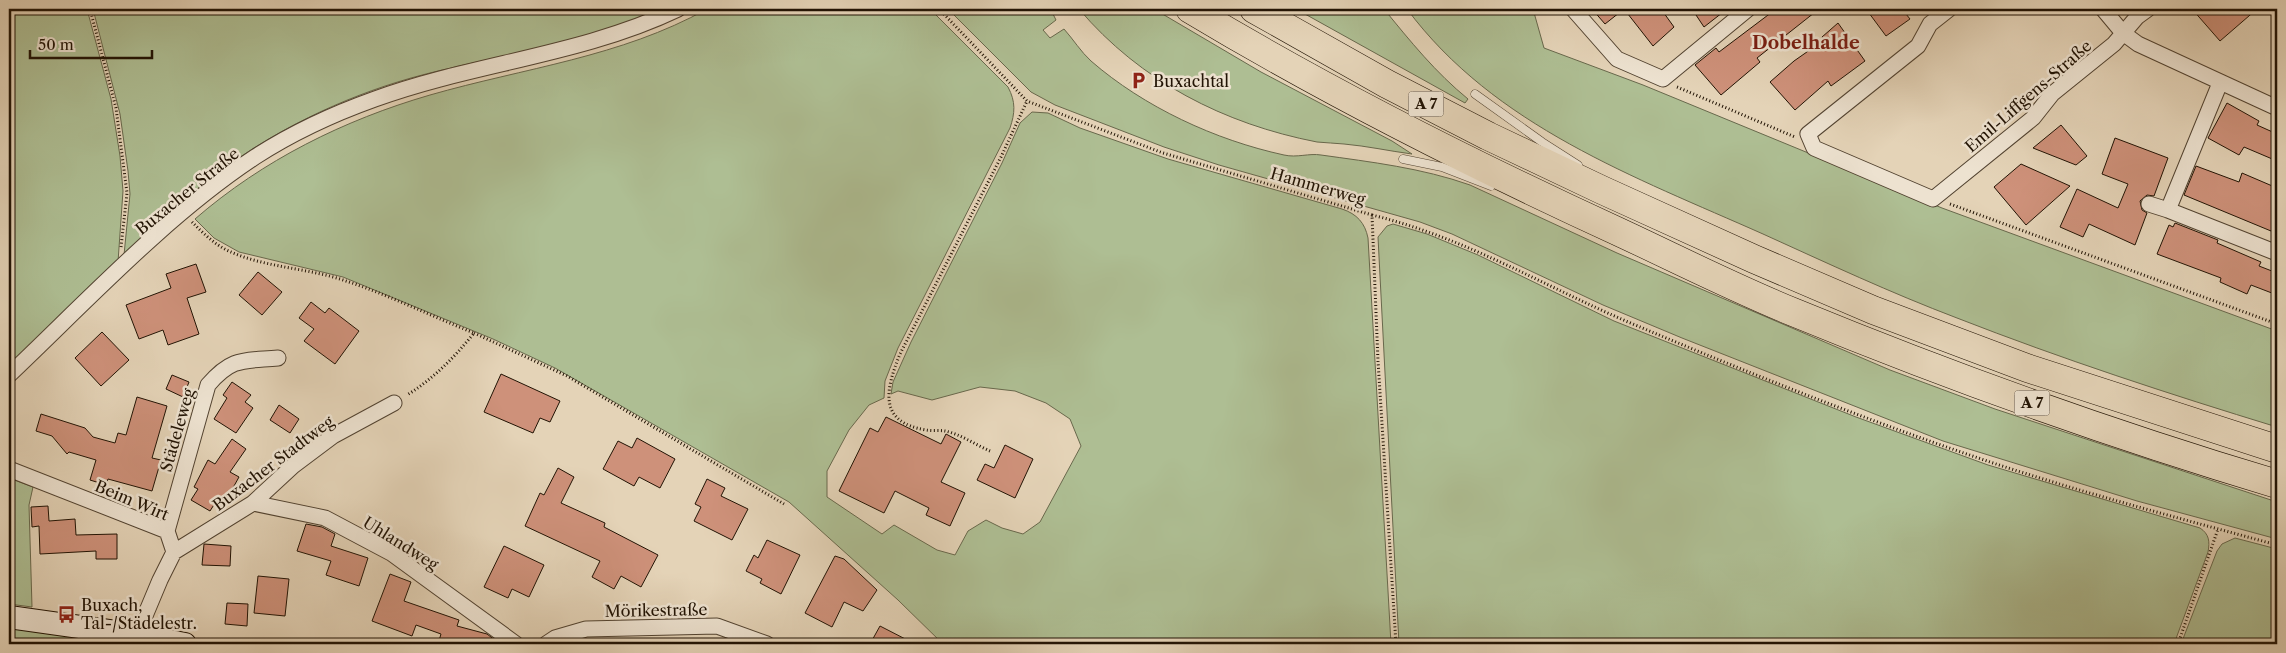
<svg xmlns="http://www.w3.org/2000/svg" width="2286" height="653" font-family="'Libre Caslon Text',serif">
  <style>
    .green { fill: #aebe93; stroke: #68684c }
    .building { fill: #ce917a; stroke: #211304 }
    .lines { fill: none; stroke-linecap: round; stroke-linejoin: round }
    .lane-casing { stroke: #524331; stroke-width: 9 }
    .street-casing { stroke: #524331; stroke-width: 17 }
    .secondary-casing { stroke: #211304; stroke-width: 24 }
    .highway-casing { stroke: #211304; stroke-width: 29 }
    .path { stroke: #211304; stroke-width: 3; stroke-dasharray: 1 2.5; stroke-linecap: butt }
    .lane { stroke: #ede2d0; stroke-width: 8 }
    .street { stroke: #ede2d0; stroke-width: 15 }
    .secondary { stroke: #ede2d0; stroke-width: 22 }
    .highway { stroke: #e4d3b7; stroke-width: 28 }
    .labels { text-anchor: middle; stroke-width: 5; stroke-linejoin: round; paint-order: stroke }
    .shield { fill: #ede2d0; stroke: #5e5141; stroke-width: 1 }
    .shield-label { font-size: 15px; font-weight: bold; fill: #211304 }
    .poi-label { font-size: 16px; fill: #211304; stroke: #ede2d0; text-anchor: start }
    .street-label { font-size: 16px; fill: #211304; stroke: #ede2d0 }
    .neighbourhood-label { font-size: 18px; font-weight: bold; fill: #7a1f14; stroke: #ede2d0 }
  </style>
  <rect width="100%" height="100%" fill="#e4d3b7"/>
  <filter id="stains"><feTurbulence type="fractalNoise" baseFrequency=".004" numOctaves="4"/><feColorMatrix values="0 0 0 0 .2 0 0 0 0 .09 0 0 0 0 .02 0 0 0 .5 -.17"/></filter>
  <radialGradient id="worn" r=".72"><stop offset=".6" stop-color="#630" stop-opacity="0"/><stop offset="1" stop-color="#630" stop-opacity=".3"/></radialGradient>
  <path class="green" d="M9,9H87L111,99L120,156L123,191L118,262L9,365Z
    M93,9H660C582,46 494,55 411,78C341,98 273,131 215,175C182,199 153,228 124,255L130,194L128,171L120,114Z
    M707,9H930L1008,87C1016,102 1015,113 1010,128L898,348L885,381L884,398L869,405L849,430L827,471V497L882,534L894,525L937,550L955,555L968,531L986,520L1002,528L1023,534L1040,522L1081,446L1070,419L1046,403L1015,391L980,387L932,400L898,391L891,394L893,382L911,342L1002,163L1020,123L1032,112L1048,113L1080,128L1168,159L1342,209C1357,214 1365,223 1368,238L1391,644H943L898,600L789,502L555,368L493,339L343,277L239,252L214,238L195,219C263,160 344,120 430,95C524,68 621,57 707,9Z
    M948,9H1054L1057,12L1053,14L1056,20L1043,30L1050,38L1064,29C1073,39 1081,52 1091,61C1144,107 1215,140 1284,155C1297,158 1309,153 1321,155C1371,162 1422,168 1470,185L1617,253L1890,370L1995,409L2277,502V539L2137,501L1943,441L1682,338L1603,305L1452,234L1420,222L1219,165L1164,147L1055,105L1031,92Z
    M1079,9H1154L1261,72L1392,141L1412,154C1389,151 1367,146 1344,144C1335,143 1326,143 1317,142C1224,124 1140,81 1079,9Z
    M1296,9H1384C1410,41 1436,73 1468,99L1465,103Z
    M1407,9H1533L1544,48L1643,85L1942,208L2277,331V427C2169,394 2062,359 1957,318C1891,293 1827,263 1763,234C1635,177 1494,126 1407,9Z
    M1393,224L1427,234L1478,255L1614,321L1856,417L1988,465L2200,528C2209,534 2210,541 2208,552L2174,644H1399L1378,237L1387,226Z
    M9,478L33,487L29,505L32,607L9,604Z
    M2235,538L2277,549V644H2181L2217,551L2222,544Z
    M9,625L99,638L107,644H9Z"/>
  <path class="building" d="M1592,9H1661L1674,27L1653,46L1624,9L1605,24Z
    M1692,9H1727L1704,27Z
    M1776,9H1819L1757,58L1760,62L1721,95L1695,65L1716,48L1719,52Z
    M1866,9H1902L1910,19L1886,36Z
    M2192,9H2257L2220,41Z
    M1838,23L1865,61L1831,86L1828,81L1795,110L1770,82L1794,61L1824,40L1822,37Z
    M2227,103L2259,121L2257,125L2277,134V161L2244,147L2239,155L2208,138Z
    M2061,125L2087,156L2076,165L2033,148Z
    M2115,138L2168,158L2154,196L2147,195L2140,201L2142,210L2147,213L2135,245L2089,224L2083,237L2060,227L2077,189L2118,208L2128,184L2102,174Z
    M2021,164L2070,186L2026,225L1994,187Z
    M2196,166L2239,182L2242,173L2277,188V232L2272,229L2271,231L2184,195Z
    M2175,223L2218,240L2217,243L2261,262L2259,266L2277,273V295L2251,285L2247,294L2220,282L2221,278L2157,254L2169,225L2173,227Z
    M196,264L206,292L187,298L199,334L168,345L163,330L139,339L126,305L171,288L166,274Z
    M258,272L282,292L262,315L239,295Z
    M311,302L325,313L329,308L359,331L335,364L304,341L314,329L299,318Z
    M102,332L129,360L101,386L75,358Z
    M501,374L560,401L550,422L540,418L533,433L484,412Z
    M172,375L189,382L183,397L166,389Z
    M232,382L251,395L245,402L253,408L236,433L214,419L227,398L223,395Z
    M137,397L167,406L152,458L161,460L152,491L108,479L106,485L90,480L96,460L69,452L67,454L52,436L36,431L41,414L85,428L93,437L115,443L118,433L126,435Z
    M279,405L299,419L290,433L270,420Z
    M886,417L941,444L946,434L961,442L941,482L965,493L950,526L926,515L929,508L895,491L884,513L839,491L870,428L878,432Z
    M637,438L675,459L660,488L639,477L634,486L603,469L618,441L632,448Z
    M232,439L246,449L230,472L239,477L224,504L217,500L210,511L191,500L198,489L194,487L208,460L215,464Z
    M1005,445L1033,459L1015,498L977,480L985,464L994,468Z
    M558,468L574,477L561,503L605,523L604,527L658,555L641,587L621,576L614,589L592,577L600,561L525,526L540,493L544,495Z
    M707,479L725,488L721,496L748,509L732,540L694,521L701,507L695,504Z
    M48,506L49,521L75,519L76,535L117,534V559H96V551L40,554L39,526L32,527L31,507Z
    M306,524L322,527L335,534L331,546L368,558L359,586L326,575L331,561L297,551Z
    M767,540L800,555L781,594L760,583L762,579L746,571L754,555L758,558Z
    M204,544L231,546L230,566L202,565Z
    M504,546L544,565L529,597L512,589L508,598L484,587Z
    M835,556L844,559L877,590L863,611L844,602L832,627L805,613Z
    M390,574L411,582L404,601L459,620L457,626L487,634L500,644H438L441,634L416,625L412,636L372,621Z
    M258,576L289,579L285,616L254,613Z
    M227,603L248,604L247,626L225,624Z
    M880,626L915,644H870Z"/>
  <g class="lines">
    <defs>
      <path id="lane" d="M1475,94L1542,142L1578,165
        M1403,159L1442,167L1491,186"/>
      <path id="street" d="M1573,9L1617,59L1663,79L1748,9
        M1949,9L1930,24L1918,46L1808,134L1814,148L1933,199L2033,118L2052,94L2114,44L2137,17L2148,9
        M2103,9L2123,33L2138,44L2277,108
        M2149,204L2168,210L2220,83
        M2168,210L2277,253
        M9,375C86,302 167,215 255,157C292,133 333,114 375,99C474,63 582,55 678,9
        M9,469L167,531L174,552L160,580L134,642
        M253,503L325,518L391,553L516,644
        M167,531L208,385C232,357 243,361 278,358
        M174,552L253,503L293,466L333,436L394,403
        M546,644L555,638L586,629L717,626L767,644"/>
      <path id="secondary" d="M9,617L137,635L185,644"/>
      <path id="highway" d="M1190,9C1328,92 1473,165 1619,232C1677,259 1734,288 1793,312C1951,377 2113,435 2277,484
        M1254,9L1387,84L1488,136L1602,190L1754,259L1873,310L2027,368L2277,449"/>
    </defs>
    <use href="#lane" class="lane-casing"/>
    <use href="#street" class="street-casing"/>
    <use href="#secondary" class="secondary-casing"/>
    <use href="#highway" class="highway-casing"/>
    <path class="path" d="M90,9L116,108L127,193L121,247
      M939,9L1027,101L1163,153L1372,215L1378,361L1396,644
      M1677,87L1795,137
      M1950,204L2277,324
      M1372,215C1470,239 1548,289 1640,327C1756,376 1874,423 1993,463C2087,494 2182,519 2277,545
      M192,222C203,233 216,246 231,252C267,268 309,268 346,281C389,295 431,316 474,333C454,358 433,379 407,395
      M474,333L567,376L784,504
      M990,451C976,445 960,434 945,431C939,430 932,431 926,430C877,422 886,389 900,354L1001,157L1027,101
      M2178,644L2218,529"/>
    <use href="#lane" class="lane"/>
    <use href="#street" class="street"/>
    <use href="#secondary" class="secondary"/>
    <use href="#highway" class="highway"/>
  </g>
  <defs>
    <symbol id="parking-bare" viewBox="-9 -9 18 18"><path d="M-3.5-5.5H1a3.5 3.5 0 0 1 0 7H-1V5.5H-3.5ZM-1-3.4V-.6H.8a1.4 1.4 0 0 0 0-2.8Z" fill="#8f2418" stroke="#ede2d0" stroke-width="2.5" paint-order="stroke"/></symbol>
    <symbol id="bus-bare" viewBox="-9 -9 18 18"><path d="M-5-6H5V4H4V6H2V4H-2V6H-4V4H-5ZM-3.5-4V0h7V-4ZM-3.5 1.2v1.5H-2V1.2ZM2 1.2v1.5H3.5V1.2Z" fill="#8f2418" stroke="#ede2d0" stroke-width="2.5" paint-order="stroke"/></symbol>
  </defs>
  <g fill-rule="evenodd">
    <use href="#parking-bare" x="1126" y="68" width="25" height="25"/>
    <use href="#bus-bare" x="54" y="602" width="25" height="25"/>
  </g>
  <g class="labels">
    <g class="shield">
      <rect x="1408.5" y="91.5" width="35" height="25" rx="4"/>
      <rect x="2014.5" y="390.5" width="35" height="25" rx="4"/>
    </g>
    <g class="shield-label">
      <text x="1426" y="109">A 7</text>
      <text x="2032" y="408">A 7</text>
    </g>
    <g class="poi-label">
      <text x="1153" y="87">Buxachtal</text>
      <text x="81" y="611">Buxach,<tspan x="81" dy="18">Tal-/Städelestr.</tspan></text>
    </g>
    <g class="street-label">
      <text transform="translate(2028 96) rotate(-41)" y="6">Emil-Liffgens-Straße</text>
      <text transform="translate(1318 186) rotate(16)" y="6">Hammerweg</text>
      <text transform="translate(187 191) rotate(-39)" y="6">Buxacher Straße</text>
      <text transform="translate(177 430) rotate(-74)" y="6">Städeleweg</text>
      <text transform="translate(273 463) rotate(-37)" y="6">Buxacher Stadtweg</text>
      <text transform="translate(132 500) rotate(23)" y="6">Beim Wirt</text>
      <text transform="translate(401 543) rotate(32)" y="6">Uhlandweg</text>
      <text transform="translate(656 610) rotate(-1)" y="6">Mörikestraße</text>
    </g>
    <g class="neighbourhood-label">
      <text x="1806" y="49">Dobelhalde</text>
    </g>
  </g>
  <rect width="2286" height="653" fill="none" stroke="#e4d3b7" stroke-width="30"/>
  <rect x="10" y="10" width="2266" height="633" fill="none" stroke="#211304" stroke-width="2.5"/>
  <rect x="15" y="15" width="2256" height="623" fill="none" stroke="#211304"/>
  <path d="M30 50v8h122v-8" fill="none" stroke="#211304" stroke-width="2.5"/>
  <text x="38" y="50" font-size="15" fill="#211304" stroke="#ede2d0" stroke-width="4" paint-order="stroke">50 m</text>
  <rect width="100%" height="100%" filter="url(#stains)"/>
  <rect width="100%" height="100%" fill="url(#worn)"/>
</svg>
